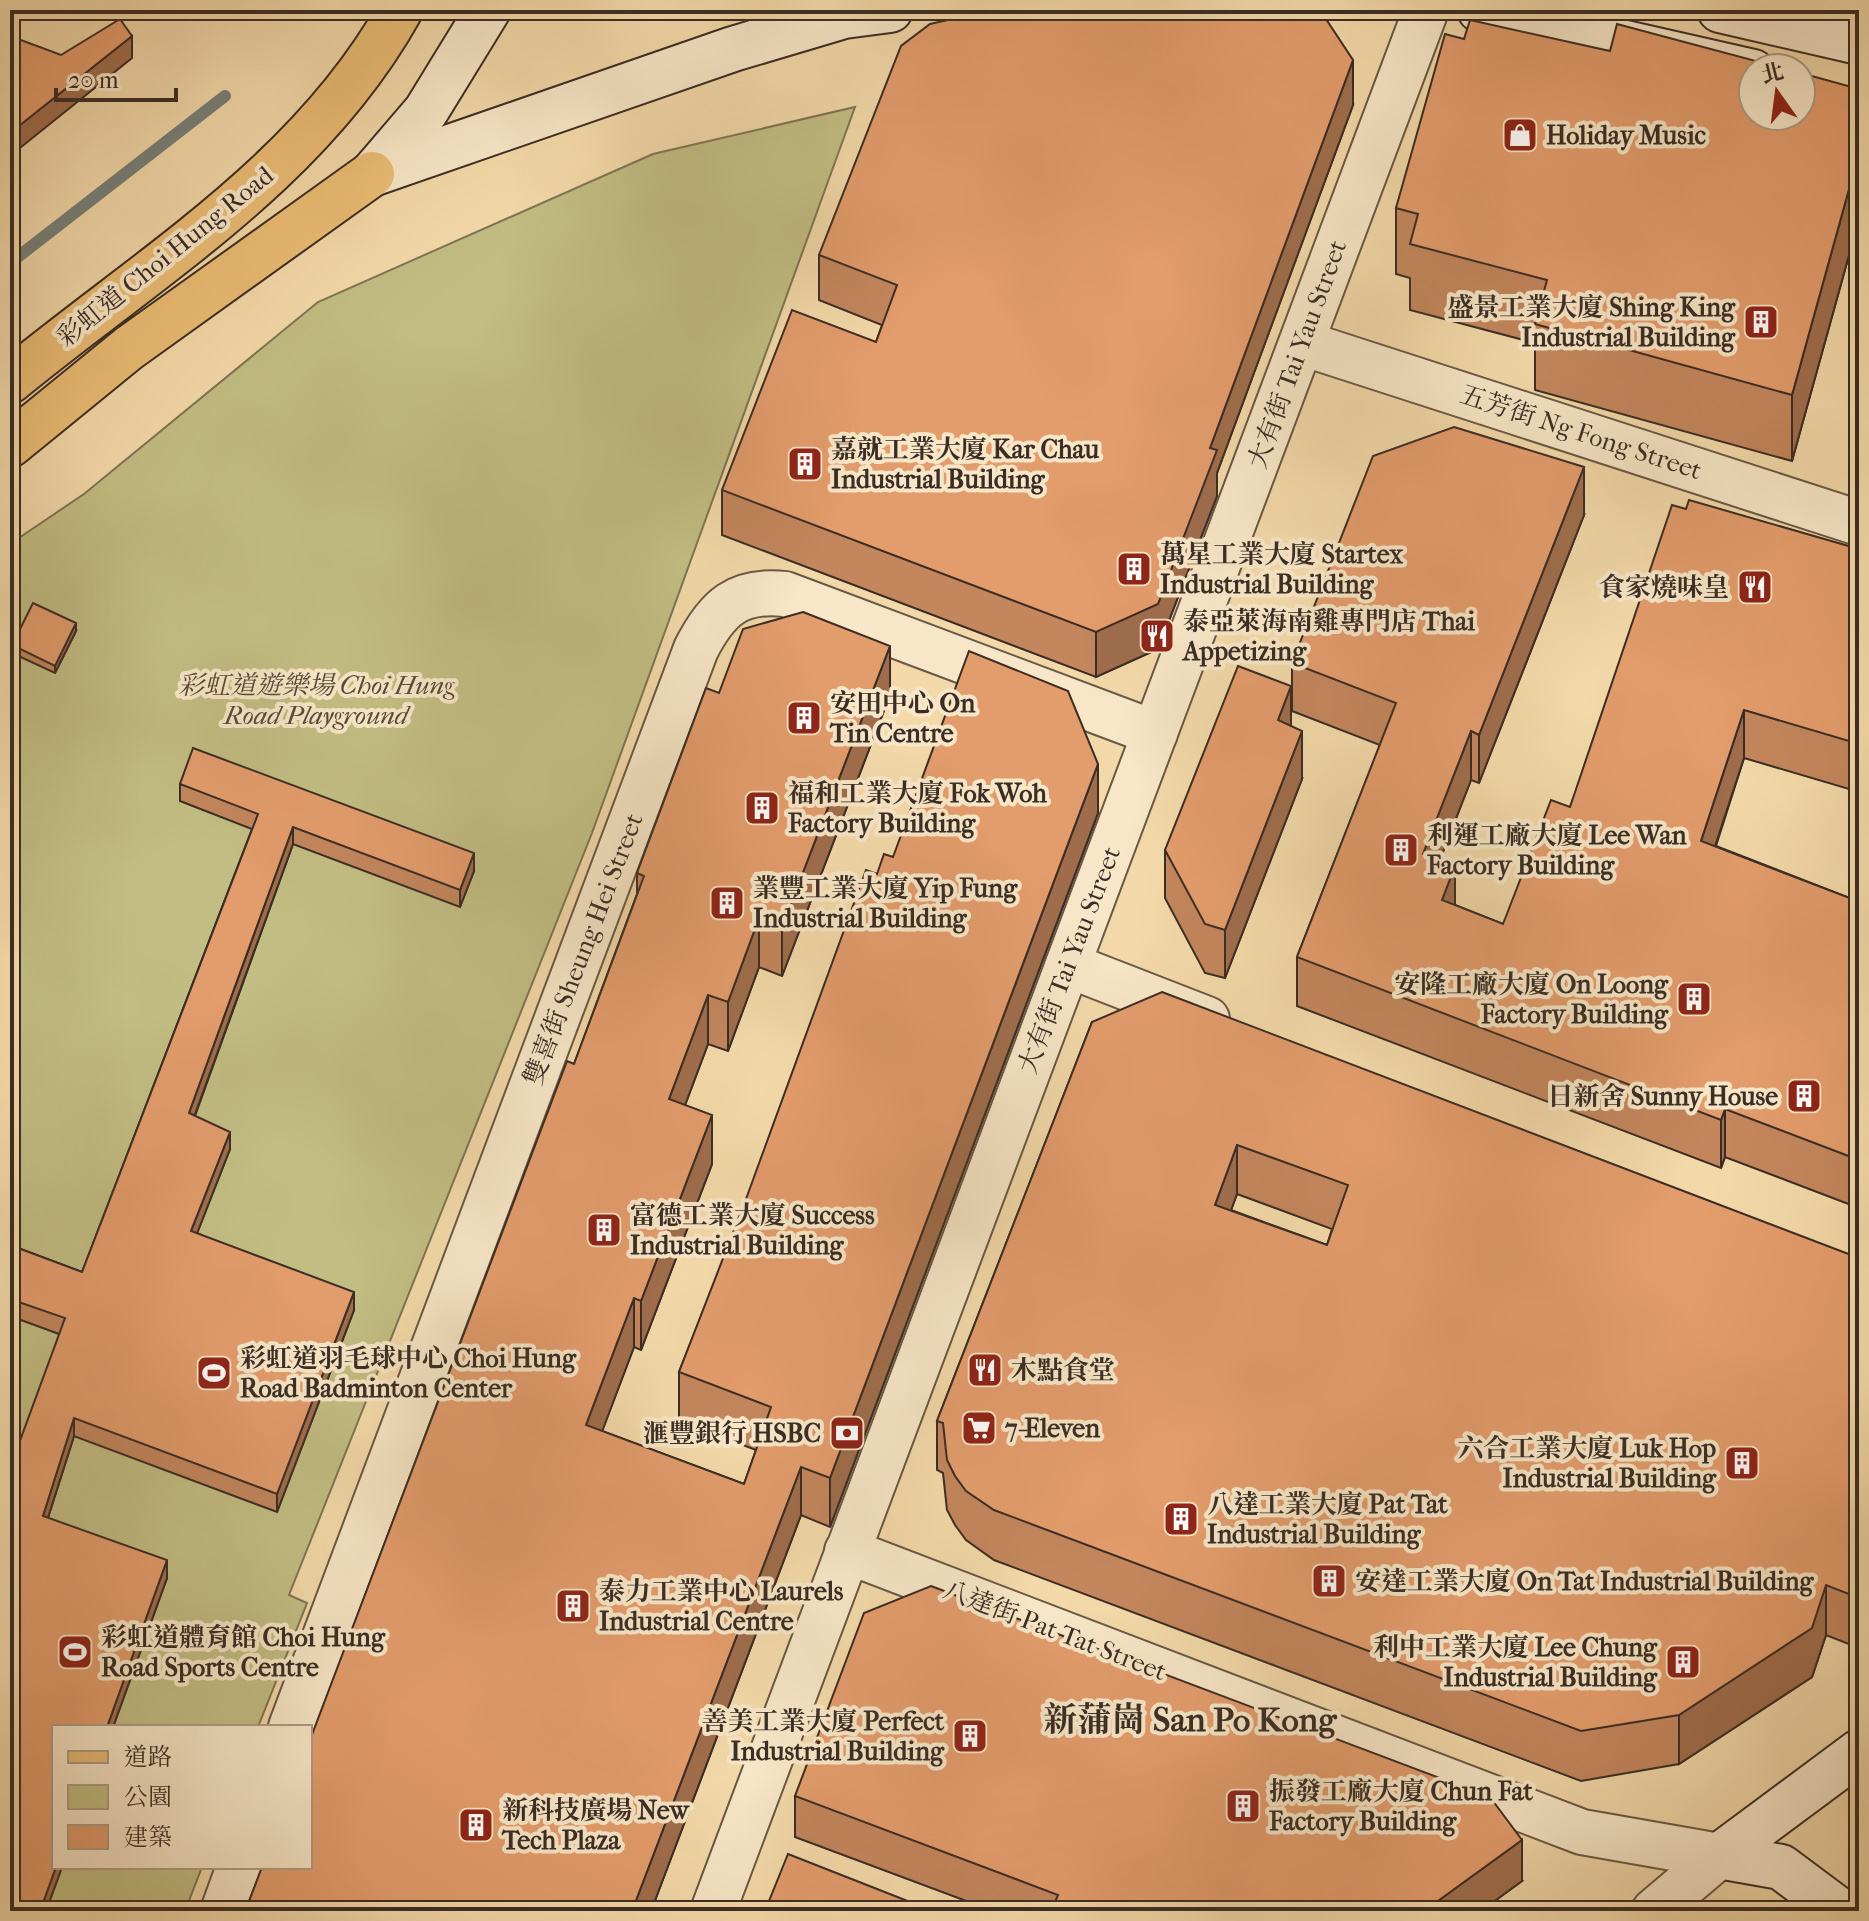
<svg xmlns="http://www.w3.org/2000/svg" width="1869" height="1921" font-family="'IM FELL French Canon','Noto Serif TC',serif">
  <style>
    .park { fill: #c2bd83; stroke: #7e7554; stroke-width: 2 }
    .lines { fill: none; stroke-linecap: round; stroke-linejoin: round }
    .stream { stroke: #77807a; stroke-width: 12 }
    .minor-casing { stroke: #695846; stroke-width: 48 }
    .tertiary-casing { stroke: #695846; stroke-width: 48 }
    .secondary-casing { stroke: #3b2d25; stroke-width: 48 }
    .primary-casing { stroke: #3b2d25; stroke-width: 48 }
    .minor { stroke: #f7e6c7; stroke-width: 44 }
    .tertiary { stroke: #f7e6c7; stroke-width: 44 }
    .secondary { stroke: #f7e6c7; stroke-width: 44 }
    .primary { stroke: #eabc74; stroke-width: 44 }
    .wall { fill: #c3865d; stroke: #3b2d25; stroke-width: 2; fill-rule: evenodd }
    .shaded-wall { fill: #9f6d4c; stroke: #3b2d25; stroke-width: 2 }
    .building { fill: #e39c6c; stroke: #3b2d25; stroke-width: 2; fill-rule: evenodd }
    .labels { text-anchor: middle; stroke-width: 8; stroke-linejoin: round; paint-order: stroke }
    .poi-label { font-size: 26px; font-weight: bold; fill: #3b2d25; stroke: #f7e6c7; text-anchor: start }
    .street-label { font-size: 26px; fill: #3b2d25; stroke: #f7e6c7 }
    .park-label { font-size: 26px; font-style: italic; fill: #564a38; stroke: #f7e6c7 }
    .district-label { font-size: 34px; font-weight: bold; fill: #3b2d25; stroke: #f7e6c7 }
  </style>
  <rect width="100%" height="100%" fill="#f3d9a9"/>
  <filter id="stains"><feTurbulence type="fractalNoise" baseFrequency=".0025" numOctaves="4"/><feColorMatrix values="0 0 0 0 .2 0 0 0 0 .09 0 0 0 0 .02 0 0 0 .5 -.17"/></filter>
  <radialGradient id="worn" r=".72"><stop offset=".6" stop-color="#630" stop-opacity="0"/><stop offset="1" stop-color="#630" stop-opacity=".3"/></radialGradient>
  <path class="park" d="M855,107L592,833L289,1595L307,1603L258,1727H54V1867H202L185,1911H10V544L84,494L318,302L653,154Z"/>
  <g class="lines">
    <path class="stream" d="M10,263L225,96"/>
    <defs>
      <path id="minor" d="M1302,343L1859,523
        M1068,965L1207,1019
        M847,1551L1582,1832L1719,1856
        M291,1727L696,649C717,608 737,589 785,594L1155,733
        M223,1911L239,1867"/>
      <path id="tertiary" d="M713,1911L1426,10
        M1654,1911L1719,1856"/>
      <path id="secondary" d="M1480,10L1753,72
        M1720,10L1859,42
        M372,174L733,49L844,16L890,10
        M372,174L426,111L488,10
        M1719,1856L1859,1752
        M1719,1856L1781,1867L1840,1911"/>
      <path id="primary" d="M10,381C150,266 310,172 400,10
        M10,445L129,348L372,174"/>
    </defs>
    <use href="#minor" class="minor-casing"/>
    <use href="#tertiary" class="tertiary-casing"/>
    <use href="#secondary" class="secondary-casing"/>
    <use href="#primary" class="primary-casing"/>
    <use href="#minor" class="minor"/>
    <use href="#tertiary" class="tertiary"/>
    <use href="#secondary" class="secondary"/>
    <use href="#primary" class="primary"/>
  </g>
  <path class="wall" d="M1464,39L1610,51L1859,89V219L1792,461L1535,390V343L1410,310V278L1396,274V208Z
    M1353,105L1217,473V496L1158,649L1096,677L722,535V490L876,342L882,325L819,300V255Z
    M1686,509L1859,549V792L1744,758L1716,846L1852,899L1859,877V1208L1725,1157L1721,1168L1297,1006V957L1380,745L1292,711V663L1584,515L1479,783L1471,780L1440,860L1455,905L1503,924L1570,807Z
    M76,631L55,673L12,653V645Z
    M719,693L890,695L782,976L759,967L728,1051L708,1044L685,1105L712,1164L641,1350L634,1347L602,1431L744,1484L756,1450L679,1420V1372L877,874L893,857L1098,813L830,1527L801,1515L651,1911H248V1904L574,1064L637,894V873Z
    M1302,779L1225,978L1205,973L1165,898V850Z
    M180,784L474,871L460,907L293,844L195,1116L230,1149L197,1233L354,1310L277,1512L74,1436L48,1518L167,1578L113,1727H54V1867H62L46,1911H10L59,1334L10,1316V1245L82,1272L252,829L180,801Z
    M1092,1022L1859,1258V1648L1826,1635L1812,1677L1679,1764L1581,1781L994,1560L966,1540L955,1525L947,1510L943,1473L937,1470V1421ZM1237,1194L1332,1229L1327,1245L1231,1210Z
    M795,1796L1522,1881L1481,1911H993L795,1837Z"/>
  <path class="shaded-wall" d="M132,36V58L10,156V133Z
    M1353,60V105L1217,473V496L1158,649L1096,677V632L1210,448Z
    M1859,153V219L1792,461V395Z
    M1584,467V515L1479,783V735Z
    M76,623V631L55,673V666Z
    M890,646V695L782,976V927Z
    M1291,686V735L1278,720Z
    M1744,710V758L1701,889V841Z
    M1302,731V779L1225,978V930Z
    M1471,731V780L1423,902V854Z
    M1098,764V813L830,1527V1478Z
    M293,827V844L189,1131V1113Z
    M474,853V871L460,907V890Z
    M1455,866V915L1442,900Z
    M759,918V967L728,1051V1002Z
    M708,995V1044L669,1148V1099Z
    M1725,1109V1157L1721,1168V1120Z
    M712,1115V1164L641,1350V1301Z
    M230,1132V1149L191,1249V1231Z
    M1237,1145V1194L1215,1254V1205Z
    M354,1292V1310L277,1512V1494Z
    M634,1298V1347L586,1474V1425Z
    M74,1418V1436L43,1533V1516Z
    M801,1467V1515L651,1911H632Z
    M167,1560V1578L113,1727H107Z
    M1826,1585V1635L1812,1677L1679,1764V1715Z
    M1522,1840V1881L1481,1911H1424Z
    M56,1867H62L46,1911H40Z"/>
  <path class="building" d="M992,10H1320L1353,60L1210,448L1217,450L1158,604L1096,632L722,490L792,310L876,342L897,285L819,255L901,46L930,24Z
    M120,19L132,36L10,133V36L61,55Z
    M1470,20L1610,51L1617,24L1782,68H1753V116H1801V73L1859,89V153L1792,395L1535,324L1547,280L1410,244L1418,214L1396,208L1445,34L1464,39Z
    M1454,427L1584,467L1479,735L1471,731L1423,854L1455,866L1442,900L1503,924L1551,800L1570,807L1672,505L1686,509L1689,500L1859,549V744L1744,710L1701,841L1852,899L1859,877V1160L1725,1109L1721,1120L1297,957L1396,703L1292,663L1373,456Z
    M33,603L76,623L55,666L12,645Z
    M803,612L890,646L782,927L759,918L728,1002L708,995L669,1099L712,1115L641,1301L634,1298L586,1425L744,1484L771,1407L679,1372L746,1199L866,870L877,874L884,854L893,857L969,651L1068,691L1098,764L830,1478L801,1467L632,1911H267L248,1904L262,1867H310V1740L567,1061L574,1064L644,876L637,873L706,688L719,693L743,629Z
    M1238,666L1291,686L1278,720L1302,731L1225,930L1205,924L1165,850Z
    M193,748L474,853L460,890L293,827L189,1113L230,1132L191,1231L354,1292L277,1494L74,1418L43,1516L167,1560L107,1727H54V1867H56L40,1911H10V1468L65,1318L10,1299V1245L82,1272L258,814L180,784Z
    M1162,992L1859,1258V1598L1826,1585L1812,1628L1679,1715L1581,1731L994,1510L966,1491L955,1476L947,1460L943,1423L937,1421L1092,1022ZM1237,1145L1348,1185L1327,1245L1215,1205Z
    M931,1586L1490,1797L1522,1840L1424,1911H1051L1058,1895L795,1796L864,1613Z
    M788,1854L933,1911H765Z"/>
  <defs>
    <symbol id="shop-square" viewBox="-11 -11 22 22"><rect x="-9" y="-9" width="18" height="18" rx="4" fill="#8f2418" stroke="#f7e6c7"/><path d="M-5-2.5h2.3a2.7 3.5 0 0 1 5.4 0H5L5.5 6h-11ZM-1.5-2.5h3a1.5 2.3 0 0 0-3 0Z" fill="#fff"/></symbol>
    <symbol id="building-square" viewBox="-11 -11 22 22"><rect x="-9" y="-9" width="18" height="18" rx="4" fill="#8f2418" stroke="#f7e6c7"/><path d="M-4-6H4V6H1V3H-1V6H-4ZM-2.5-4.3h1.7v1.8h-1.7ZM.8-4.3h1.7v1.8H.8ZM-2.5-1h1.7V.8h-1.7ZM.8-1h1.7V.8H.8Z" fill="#fff"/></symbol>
    <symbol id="restaurant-square" viewBox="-11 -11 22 22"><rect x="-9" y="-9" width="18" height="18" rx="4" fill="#8f2418" stroke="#f7e6c7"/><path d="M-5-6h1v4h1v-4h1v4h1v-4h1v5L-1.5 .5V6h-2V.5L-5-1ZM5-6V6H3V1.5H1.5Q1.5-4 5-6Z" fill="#fff"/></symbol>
    <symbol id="stadium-square" viewBox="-11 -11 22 22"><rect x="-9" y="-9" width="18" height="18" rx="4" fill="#8f2418" stroke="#f7e6c7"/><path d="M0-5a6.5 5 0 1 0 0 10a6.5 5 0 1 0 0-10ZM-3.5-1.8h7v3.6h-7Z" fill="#fff"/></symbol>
    <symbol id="supermarket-square" viewBox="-11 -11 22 22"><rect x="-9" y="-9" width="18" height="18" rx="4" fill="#8f2418" stroke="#f7e6c7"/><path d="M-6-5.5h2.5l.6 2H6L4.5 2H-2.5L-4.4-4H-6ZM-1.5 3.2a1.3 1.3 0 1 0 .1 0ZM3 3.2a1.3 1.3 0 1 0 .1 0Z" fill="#fff"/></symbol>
    <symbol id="bank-square" viewBox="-11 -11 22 22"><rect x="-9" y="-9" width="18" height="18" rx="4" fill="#8f2418" stroke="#f7e6c7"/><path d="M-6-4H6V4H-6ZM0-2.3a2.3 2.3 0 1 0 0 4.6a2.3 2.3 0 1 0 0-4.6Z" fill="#fff"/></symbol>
  </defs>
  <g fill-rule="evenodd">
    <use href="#shop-square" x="1500" y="115" width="40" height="40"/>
    <use href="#building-square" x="1741" y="302" width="40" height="40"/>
    <use href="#building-square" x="785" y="444" width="40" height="40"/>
    <use href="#building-square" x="1114" y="549" width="40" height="40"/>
    <use href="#restaurant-square" x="1735" y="567" width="40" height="40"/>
    <use href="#restaurant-square" x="1137" y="616" width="40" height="40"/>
    <use href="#building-square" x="784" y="698" width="40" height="40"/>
    <use href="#building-square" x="742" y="788" width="40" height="40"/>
    <use href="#building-square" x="1381" y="830" width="40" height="40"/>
    <use href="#building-square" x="707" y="883" width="40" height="40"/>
    <use href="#building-square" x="1674" y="979" width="40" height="40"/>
    <use href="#building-square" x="1784" y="1076" width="40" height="40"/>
    <use href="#building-square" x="584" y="1210" width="40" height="40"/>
    <use href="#restaurant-square" x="965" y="1350" width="40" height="40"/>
    <use href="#stadium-square" x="194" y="1353" width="40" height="40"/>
    <use href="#supermarket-square" x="959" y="1408" width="40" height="40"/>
    <use href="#bank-square" x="827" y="1413" width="40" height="40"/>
    <use href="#building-square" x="1722" y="1443" width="40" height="40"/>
    <use href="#building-square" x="1161" y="1499" width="40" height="40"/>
    <use href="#building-square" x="1309" y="1561" width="40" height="40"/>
    <use href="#building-square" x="553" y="1586" width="40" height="40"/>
    <use href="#stadium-square" x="55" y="1632" width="40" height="40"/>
    <use href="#building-square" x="1663" y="1642" width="40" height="40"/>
    <use href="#building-square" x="950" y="1716" width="40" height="40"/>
    <use href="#building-square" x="1223" y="1786" width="40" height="40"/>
    <use href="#building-square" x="456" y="1805" width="40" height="40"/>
  </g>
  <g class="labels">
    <g class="poi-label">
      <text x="1546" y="144">Holiday Music</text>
      <text x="1735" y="316" text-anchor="end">盛景工業大廈 Shing King<tspan x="1735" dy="30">Industrial Building</tspan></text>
      <text x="831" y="458">嘉就工業大廈 Kar Chau<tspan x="831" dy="30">Industrial Building</tspan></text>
      <text x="1160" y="563">萬星工業大廈 Startex<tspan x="1160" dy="30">Industrial Building</tspan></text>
      <text x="1729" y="596" text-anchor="end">食家燒味皇</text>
      <text x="1183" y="630">泰亞萊海南雞專門店 Thai<tspan x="1183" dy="30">Appetizing</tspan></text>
      <text x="830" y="712">安田中心 On<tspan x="830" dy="30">Tin Centre</tspan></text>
      <text x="788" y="802">福和工業大廈 Fok Woh<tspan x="788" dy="30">Factory Building</tspan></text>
      <text x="1427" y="844">利運工廠大廈 Lee Wan<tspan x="1427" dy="30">Factory Building</tspan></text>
      <text x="753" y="897">業豐工業大廈 Yip Fung<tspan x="753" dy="30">Industrial Building</tspan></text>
      <text x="1668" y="993" text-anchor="end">安隆工廠大廈 On Loong<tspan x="1668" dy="30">Factory Building</tspan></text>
      <text x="1778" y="1105" text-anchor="end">日新舍 Sunny House</text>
      <text x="630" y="1224">富德工業大廈 Success<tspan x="630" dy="30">Industrial Building</tspan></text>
      <text x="240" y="1367">彩虹道羽毛球中心 Choi Hung<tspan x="240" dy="30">Road Badminton Center</tspan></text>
      <text x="1011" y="1379">木點食堂</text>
      <text x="1005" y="1437">7-Eleven</text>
      <text x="821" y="1442" text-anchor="end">滙豐銀行 HSBC</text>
      <text x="1716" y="1457" text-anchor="end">六合工業大廈 Luk Hop<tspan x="1716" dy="30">Industrial Building</tspan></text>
      <text x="1207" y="1513">八達工業大廈 Pat Tat<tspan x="1207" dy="30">Industrial Building</tspan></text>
      <text x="1355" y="1590">安達工業大廈 On Tat Industrial Building</text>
      <text x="599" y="1600">泰力工業中心 Laurels<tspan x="599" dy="30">Industrial Centre</tspan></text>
      <text x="101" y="1646">彩虹道體育館 Choi Hung<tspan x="101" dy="30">Road Sports Centre</tspan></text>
      <text x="1657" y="1656" text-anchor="end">利中工業大廈 Lee Chung<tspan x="1657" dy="30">Industrial Building</tspan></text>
      <text x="944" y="1730" text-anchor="end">善美工業大廈 Perfect<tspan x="944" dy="30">Industrial Building</tspan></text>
      <text x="1269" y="1800">振發工廠大廈 Chun Fat<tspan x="1269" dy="30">Factory Building</tspan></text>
      <text x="502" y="1819">新科技廣場 New<tspan x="502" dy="30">Tech Plaza</tspan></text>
    </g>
    <g class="street-label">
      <text transform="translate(165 256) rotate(-39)" y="9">彩虹道 Choi Hung Road</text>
      <text transform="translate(1297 354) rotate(-70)" y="9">大有街 Tai Yau Street</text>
      <text transform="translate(1581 432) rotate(18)" y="9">五芳街 Ng Fong Street</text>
      <text transform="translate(583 949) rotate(-69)" y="9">雙喜街 Sheung Hei Street</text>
      <text transform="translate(1069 960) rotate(-69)" y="9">大有街 Tai Yau Street</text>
      <text transform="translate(1055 1630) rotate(21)" y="9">八達街 Pat Tat Street</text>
    </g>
    <g class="park-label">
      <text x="316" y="694">彩虹道遊樂場 Choi Hung<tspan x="316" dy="30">Road Playground</tspan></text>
    </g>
    <g class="district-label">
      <text x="1190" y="1731">新蒲崗 San Po Kong</text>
    </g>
  </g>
  <rect width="1869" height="1921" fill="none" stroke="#f3d9a9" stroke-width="40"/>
  <rect x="12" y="12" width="1845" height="1897" fill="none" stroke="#3b2d25" stroke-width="4"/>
  <rect x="20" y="20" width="1829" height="1881" fill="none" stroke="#3b2d25" stroke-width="2"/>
  <rect x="52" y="1725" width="260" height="144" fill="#f7e6c7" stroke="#ac9c86" stroke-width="2"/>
  <rect x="68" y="1751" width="40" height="12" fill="#eabc74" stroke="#ac9c86" stroke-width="2"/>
  <text x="124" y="1765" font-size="24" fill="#3b2d25">道路</text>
  <rect x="68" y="1785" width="40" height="24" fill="#c2bd83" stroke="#ac9c86" stroke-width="2"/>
  <text x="124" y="1805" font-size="24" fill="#3b2d25">公園</text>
  <rect x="68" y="1825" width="40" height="24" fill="#e39c6c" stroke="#ac9c86" stroke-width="2"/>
  <text x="124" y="1845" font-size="24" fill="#3b2d25">建築</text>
  <g transform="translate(1777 92) rotate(346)"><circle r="38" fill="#f7e6c7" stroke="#ac9c86" stroke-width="2"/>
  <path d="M0-6L14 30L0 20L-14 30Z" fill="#8f2418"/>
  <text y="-12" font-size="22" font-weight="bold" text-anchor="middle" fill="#3b2d25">北</text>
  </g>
  <path d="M56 88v12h120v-12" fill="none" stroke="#3b2d25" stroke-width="4"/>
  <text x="68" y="88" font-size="24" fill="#3b2d25" stroke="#f7e6c7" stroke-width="6" paint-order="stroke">20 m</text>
  <rect width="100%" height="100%" filter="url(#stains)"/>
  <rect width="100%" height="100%" fill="url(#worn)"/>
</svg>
